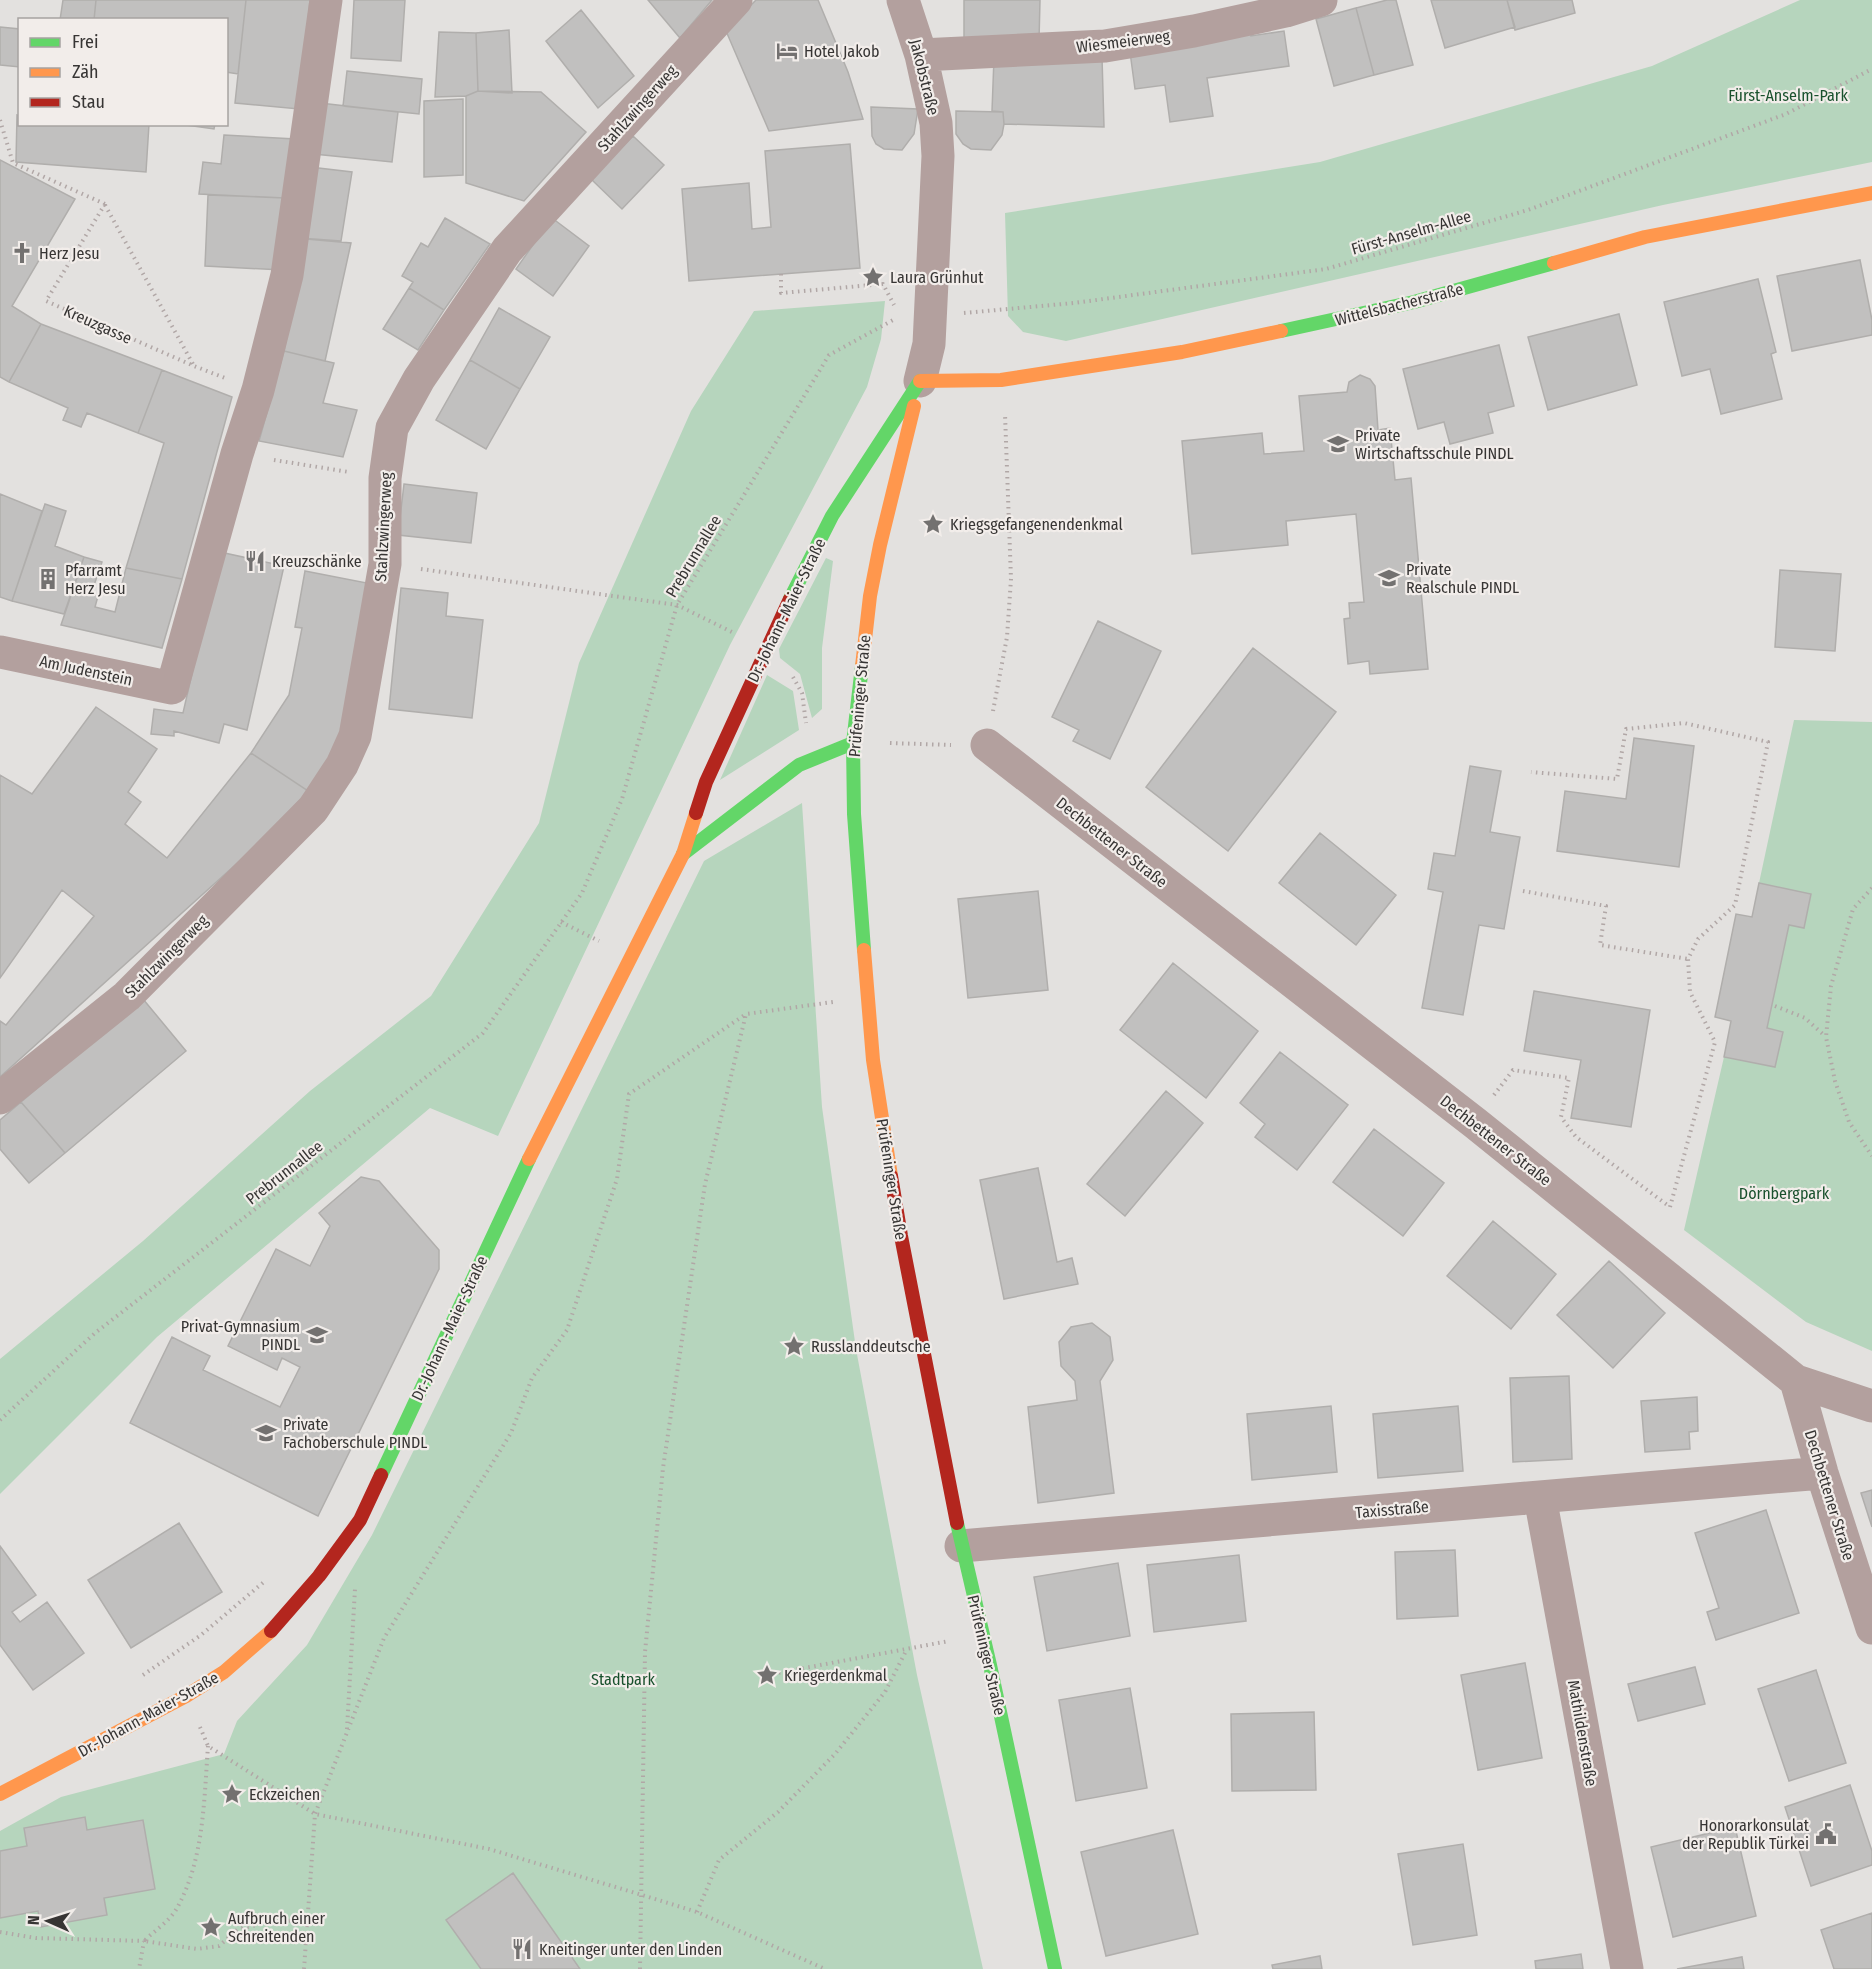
<svg xmlns="http://www.w3.org/2000/svg" width="1872" height="1969" font-family="'Fira Sans Condensed',sans-serif">
  <style>
    .green { fill: #b6d5bd }
    .building { fill: #c1c0bf; stroke: #b0aeac; stroke-width: 1.5 }
    .lines { fill: none; stroke-linecap: round; stroke-linejoin: round }
    .path { stroke: #b1a7a6; stroke-width: 4; stroke-dasharray: 1.5 4.5; stroke-linecap: butt }
    .street { stroke: #b3a09e; stroke-width: 33 }
    .fast { stroke: #63d668; stroke-width: 14 }
    .slow { stroke: #ff974d; stroke-width: 14 }
    .jam { stroke: #b3261e; stroke-width: 14 }
    .labels { text-anchor: middle; stroke-width: 4.5; stroke-linejoin: round; paint-order: stroke }
    .street-label { font-size: 16px; fill: #373534; stroke: #f2edea }
    .poi-label { font-size: 16px; fill: #373534; stroke: #f2edea; text-anchor: start }
    .park-label { font-size: 16px; fill: #19512d; stroke: #f2edea }
  </style>
  <rect width="100%" height="100%" fill="#e3e1df"/>
  <path class="green" d="M1800,0H1872V162L1663,205L1066,341L1023,332L1008,316L1005,213L1320,162L1652,66Z
    M885,301L881,339L867,387L730,645L498,1136L430,1108L157,1337L0,1494V1359L143,1241L310,1091L431,996L539,823L579,663L691,411L754,311Z
    M826,558L833,561L822,648V709L812,718L800,674L780,658L779,649Z
    M767,675L793,691L799,730L720,780Z
    M1794,720L1872,722V1351L1806,1322L1684,1230L1724,1057L1775,1067L1783,1032L1767,1028L1789,925L1804,928L1811,895L1759,883Z
    M802,803L822,1107L856,1349L917,1675L983,1969H0V1831L61,1797L224,1754L237,1721L307,1645L372,1535L704,861Z"/>
  <path class="building" d="M63,0H96L94,20H60Z
    M96,0H246L238,74L226,72V20H94Z
    M246,0H310L299,109L235,103Z
    M354,0H405L401,61L351,58Z
    M648,0H712L680,38Z
    M756,0H818L848,72L863,119L769,131L726,31Z
    M964,0H1040L1039,41H964Z
    M1387,0H1396L1413,65L1374,75L1356,8Z
    M1431,0H1507L1515,27L1445,48Z
    M1507,0H1572L1575,13L1515,30Z
    M1356,8L1374,75L1334,86L1316,19Z
    M581,10L634,76L598,108L546,41Z
    M0,27L20,29V67L0,65Z
    M509,30L512,93L478,91L476,33Z
    M1284,31L1289,66L1207,78L1213,116L1170,122L1165,85L1135,89L1130,52L1251,34V36Z
    M439,32L476,33L478,91L466,96L435,97Z
    M1102,57L1104,127L1004,124L1003,112L992,111L994,58Z
    M347,71L422,79L419,114L343,106Z
    M478,91L541,92L586,132L524,201L466,183V96Z
    M463,99V175L424,177V101Z
    M320,103L398,112L392,162L314,154Z
    M871,107L918,109L914,134L902,150L884,149L876,144L872,136Z
    M956,111L1003,112L1004,124L1002,135L991,150L971,149L963,144L956,134Z
    M17,115L20,116V124H149L146,172L16,162Z
    M179,124H215L214,129Z
    M224,135L295,139L285,198L199,194L203,162L221,164Z
    M633,136L664,165L622,209L591,179Z
    M850,144L860,268L689,281L682,189L749,183L752,229L771,227L765,151Z
    M0,160L75,199L12,306L41,324L9,382L0,377Z
    M310,167L352,172L341,241L300,238Z
    M208,195L285,198L282,270L205,266Z
    M445,218L490,244L444,310L409,288L413,282L402,276L421,243L428,247Z
    M552,218L589,246L553,296L516,269Z
    M306,239L351,243L325,361L284,351Z
    M1860,260L1872,320V335L1792,351L1777,276Z
    M1758,279L1776,352L1771,354L1782,399L1721,414L1710,369L1682,376L1664,302Z
    M409,288L444,310L418,350L383,329Z
    M499,308L550,337L520,389L470,360Z
    M1619,314L1637,385L1548,410L1528,337Z
    M41,324L162,370L138,433L87,413L81,427L63,420L68,408L9,382Z
    M1499,345L1514,406L1488,413L1493,433L1450,444L1444,422L1418,429L1403,369Z
    M284,351L334,363L323,403L357,410L343,457L259,441Z
    M470,360L520,389L486,449L436,420Z
    M162,370L232,397L182,579L126,568L164,443L138,433Z
    M1360,375L1370,379L1375,386L1378,430L1390,428L1395,480L1411,478L1428,669L1370,674L1369,661L1348,664L1344,619L1350,618L1349,603L1364,602L1356,514L1286,521L1288,545L1192,554L1182,441L1262,433L1264,454L1304,451L1299,396L1347,392L1349,382Z
    M404,484L477,493L471,543L398,535Z
    M0,494L42,511L12,601L0,597Z
    M45,504L66,511L55,546L84,557L64,614L12,601Z
    M220,552L284,566L247,730L224,724L219,743L174,731V736L151,734L154,709L183,713Z
    M84,557L102,562L91,594L98,596L95,607L115,612L126,568L182,579L162,648L61,625Z
    M1780,570L1841,574L1835,651L1775,647Z
    M305,571L372,584L344,737L308,791L251,753L289,695L302,628L295,627Z
    M401,588L448,593L446,616L483,620L472,718L389,709Z
    M1098,621L1161,651L1110,759L1073,741L1079,730L1052,717Z
    M1253,648L1336,712L1228,851L1146,787Z
    M96,707L157,749L128,792L141,802L125,824L167,858L251,753L308,791L263,840L0,1077V1021L6,1025L94,916L62,890L0,978V775L32,794Z
    M1634,738L1694,746L1679,867L1557,851L1565,791L1626,799Z
    M1470,766L1501,771L1490,832L1520,837L1504,929L1479,925L1463,1015L1422,1008L1443,892L1428,889L1434,853L1455,856Z
    M1320,833L1396,895L1356,945L1279,883Z
    M1759,883L1811,894L1804,928L1789,925L1767,1028L1783,1032L1775,1067L1724,1057L1731,1021L1715,1017L1736,914L1752,917Z
    M1038,891L1048,990L968,998L958,899Z
    M1173,963L1258,1031L1206,1098L1120,1030Z
    M1534,991L1650,1010L1631,1127L1571,1118L1581,1060L1524,1051Z
    M143,999L186,1051L65,1153L21,1102Z
    M1280,1052L1348,1105L1297,1170L1255,1137L1265,1124L1240,1103Z
    M1166,1091L1203,1123L1125,1216L1087,1184Z
    M21,1102L65,1153L29,1183L0,1149V1120Z
    M1374,1129L1444,1183L1403,1236L1333,1182Z
    M1038,1168L1057,1262L1072,1258L1078,1284L1004,1299L980,1180Z
    M361,1177L379,1181L439,1250V1269L318,1516L130,1423L172,1337L210,1356L203,1370L280,1407L300,1367L282,1358L277,1370L228,1346L276,1249L310,1266L330,1226L319,1213Z
    M1493,1221L1556,1274L1511,1329L1447,1276Z
    M1609,1261L1665,1313L1613,1368L1557,1315Z
    M1092,1323L1110,1337L1113,1360L1100,1381L1114,1493L1038,1503L1028,1407L1077,1400L1075,1381L1061,1366L1059,1342L1071,1327Z
    M1569,1376L1572,1459L1513,1462L1510,1378Z
    M1697,1397L1698,1431L1689,1432L1690,1449L1645,1452L1641,1401Z
    M1331,1406L1337,1472L1252,1480L1247,1414Z
    M1458,1406L1463,1471L1378,1478L1373,1414Z
    M1872,1490V1527L1861,1493Z
    M1766,1510L1799,1613L1716,1640L1707,1612L1719,1608L1695,1533Z
    M179,1523L222,1592L131,1648L88,1580Z
    M0,1546L36,1595L12,1612L20,1622L47,1602L84,1653L33,1690L0,1645Z
    M1455,1550L1458,1616L1397,1619L1395,1552Z
    M1239,1555L1246,1621L1154,1632L1147,1565Z
    M1118,1563L1130,1636L1047,1651L1034,1577Z
    M1525,1663L1542,1758L1478,1770L1461,1675Z
    M1695,1667L1705,1704L1638,1721L1628,1684Z
    M1816,1670L1846,1763L1789,1781L1758,1689Z
    M1130,1688L1147,1788L1076,1801L1059,1700Z
    M1314,1712L1316,1790L1232,1791L1231,1714Z
    M1850,1785L1872,1851V1865L1811,1886L1785,1807Z
    M85,1817L87,1830L143,1820L155,1889L104,1898L107,1915L41,1927L38,1911L0,1918V1851L27,1846L24,1828Z
    M1735,1827L1756,1916L1673,1937L1651,1847Z
    M1173,1830L1198,1934L1106,1956L1081,1852Z
    M1463,1844L1477,1935L1413,1945L1398,1854Z
    M513,1873L580,1969H481L446,1920Z
    M1872,1913V1969H1834L1821,1930Z
    M1581,1954L1583,1969H1536L1535,1961Z
    M1320,1956L1322,1969H1273L1272,1965Z
    M1742,1957L1744,1969H1677Z"/>
  <g class="lines">
    <path class="path" d="M0,120L13,163L105,204
      M105,204L46,301L194,366L225,378
      M105,205L194,366
      M781,274V293L883,284L894,305
      M964,313L1074,303L1326,269L1528,210L1786,114L1872,69
      M274,460L349,472
      M421,569L677,605L734,633
      M793,677L802,693L806,723
      M993,711L1007,637L1011,579L1005,414
      M890,743L951,745
      M1872,888L1853,909L1831,986L1826,1037L1835,1081L1849,1122L1872,1156
      M1523,891L1606,906L1600,945L1688,959
      M561,922L599,941
      M1775,1006L1805,1018L1825,1036
      M1494,1095L1513,1070L1569,1078L1561,1117L1576,1137L1670,1207L1715,1042L1690,992L1688,959L1698,939L1735,905L1768,742L1684,723L1626,729L1617,779L1531,772
      M0,1420L95,1333L483,1033L582,893L622,799L677,605L829,355L895,319
      M143,1675L201,1635L265,1581
      M767,1675L949,1641
      M200,1727L208,1746L315,1814L489,1849L642,1895L697,1912L825,1969
      M347,1729L355,1589
      M208,1746C204,1800 204,1860 177,1908C170,1921 154,1931 144,1941L197,1949L219,1946L238,1929L266,1923L307,1919
      M697,1912L719,1860L778,1812L835,1754L885,1692L907,1649
      M0,1932L36,1938L144,1941L139,1969
      M304,1969L315,1814L384,1638L511,1433L532,1378L567,1330L617,1179L629,1094L746,1014
      M640,1969L645,1652L663,1468L705,1184L746,1014L833,1002"/>
    <path class="street" d="M903,0L921,55L936,123L938,156L929,344L920,381
      M921,55L1105,46L1194,31L1286,11L1321,0
      M0,652L172,688L237,454L258,390L287,275L326,0
      M987,745L1475,1123L1796,1381L1822,1473L1872,1628
      M0,1098L127,996L313,809L342,765L355,736L385,564V478L392,428L419,379L507,250L736,0
      M1796,1381L1872,1406
      M1540,1497L1627,1969
      M961,1546L1822,1473"/>
    <path class="fast" d="M1281,331L1414,302L1554,263
      M790,599L832,516L920,381
      M862,666L853,743L854,814L864,950
      M683,854L799,765L853,743
      M381,1475L529,1159
      M957,1523L990,1665L1055,1969"/>
    <path class="slow" d="M1554,263L1645,237L1872,193
      M920,381L1001,380L1182,352L1281,331
      M862,666L870,596L880,545L914,406
      M864,950L873,1060L891,1176
      M529,1159L683,854L696,813
      M0,1794L186,1696L224,1672L271,1631"/>
    <path class="jam" d="M696,813L706,782L790,599
      M891,1176L901,1236L957,1523
      M271,1631L319,1576L360,1520L381,1475"/>
  </g>
  <defs>
    <symbol id="hotel-bare" viewBox="-9 -9 18 18"><path d="M-6-4.5h1.5V1H6V5H4.5V3h-9V5H-6ZM-4 0a1.8 1.8 0 1 1 3.6 0ZM.5 0V-2.5h3Q6-2.5 6 0Z" fill="#737170" stroke="#f2edea" stroke-width="2.5" paint-order="stroke"/></symbol>
    <symbol id="church-bare" viewBox="-9 -9 18 18"><path d="M-1.2-6h2.4v3.5h3.3v2.4h-3.3V6h-2.4V-.1h-3.3v-2.4h3.3Z" fill="#737170" stroke="#f2edea" stroke-width="2.5" paint-order="stroke"/></symbol>
    <symbol id="sight-bare" viewBox="-9 -9 18 18"><path d="M0-6L1.8-2.2L6-1.7L2.9 1.2L3.7 5.4L0 3.3L-3.7 5.4L-2.9 1.2L-6-1.7L-1.8-2.2Z" fill="#737170" stroke="#f2edea" stroke-width="2.5" paint-order="stroke"/></symbol>
    <symbol id="school-bare" viewBox="-9 -9 18 18"><path d="M0-5L7-2L0 1L-7-2ZM-4 1L0 2.5L4 1V4Q0 6-4 4Z" fill="#737170" stroke="#f2edea" stroke-width="2.5" paint-order="stroke"/></symbol>
    <symbol id="restaurant-bare" viewBox="-9 -9 18 18"><path d="M-5-6h1v4h1v-4h1v4h1v-4h1v5L-1.5 .5V6h-2V.5L-5-1ZM5-6V6H3V1.5H1.5Q1.5-4 5-6Z" fill="#737170" stroke="#f2edea" stroke-width="2.5" paint-order="stroke"/></symbol>
    <symbol id="building-bare" viewBox="-9 -9 18 18"><path d="M-4-6H4V6H1V3H-1V6H-4ZM-2.5-4.3h1.7v1.8h-1.7ZM.8-4.3h1.7v1.8H.8ZM-2.5-1h1.7V.8h-1.7ZM.8-1h1.7V.8H.8Z" fill="#737170" stroke="#f2edea" stroke-width="2.5" paint-order="stroke"/></symbol>
    <symbol id="university-bare" viewBox="-9 -9 18 18"><path d="M0-5L7-2L0 1L-7-2ZM-4 1L0 2.5L4 1V4Q0 6-4 4Z" fill="#737170" stroke="#f2edea" stroke-width="2.5" paint-order="stroke"/></symbol>
    <symbol id="civic-bare" viewBox="-9 -9 18 18"><path d="M-.6-6.5H3V-4.5H.6V-3L4-1V1h2V6H-6V1h2V-1L-.6-3ZM-1.2 2.5V6h2.4V2.5Z" fill="#737170" stroke="#f2edea" stroke-width="2.5" paint-order="stroke"/></symbol>
  </defs>
  <g fill-rule="evenodd">
    <use href="#hotel-bare" x="772" y="36" width="30" height="30"/>
    <use href="#church-bare" x="7" y="238" width="30" height="30"/>
    <use href="#sight-bare" x="858" y="262" width="30" height="30"/>
    <use href="#school-bare" x="1323" y="429" width="30" height="30"/>
    <use href="#sight-bare" x="918" y="509" width="30" height="30"/>
    <use href="#restaurant-bare" x="240" y="546" width="30" height="30"/>
    <use href="#school-bare" x="1374" y="563" width="30" height="30"/>
    <use href="#building-bare" x="33" y="564" width="30" height="30"/>
    <use href="#school-bare" x="302" y="1320" width="30" height="30"/>
    <use href="#sight-bare" x="779" y="1331" width="30" height="30"/>
    <use href="#university-bare" x="251" y="1418" width="30" height="30"/>
    <use href="#sight-bare" x="752" y="1660" width="30" height="30"/>
    <use href="#sight-bare" x="217" y="1779" width="30" height="30"/>
    <use href="#civic-bare" x="1811" y="1819" width="30" height="30"/>
    <use href="#sight-bare" x="196" y="1912" width="30" height="30"/>
    <use href="#restaurant-bare" x="507" y="1934" width="30" height="30"/>
  </g>
  <g class="labels">
    <g class="street-label">
      <text transform="translate(1123 41) rotate(-7)" y="6">Wiesmeierweg</text>
      <text transform="translate(925 77) rotate(76)" y="6">Jakobstraße</text>
      <text transform="translate(637 108) rotate(-48)" y="6">Stahlzwingerweg</text>
      <text transform="translate(1411 232) rotate(-16)" y="6">Fürst-Anselm-Allee</text>
      <text transform="translate(1399 304) rotate(-14)" y="6">Wittelsbacherstraße</text>
      <text transform="translate(98 324) rotate(24)" y="6">Kreuzgasse</text>
      <text transform="translate(383 527) rotate(-87)" y="6">Stahlzwingerweg</text>
      <text transform="translate(693 556) rotate(-59)" y="6">Prebrunnallee</text>
      <text transform="translate(786 610) rotate(-64)" y="6">Dr.-Johann-Maier-Straße</text>
      <text transform="translate(86 670) rotate(12)" y="6">Am Judenstein</text>
      <text transform="translate(859 696) rotate(-85)" y="6">Prüfeninger Straße</text>
      <text transform="translate(1112 842) rotate(38)" y="6">Dechbettener Straße</text>
      <text transform="translate(166 956) rotate(-45)" y="6">Stahlzwingerweg</text>
      <text transform="translate(1496 1140) rotate(38)" y="6">Dechbettener Straße</text>
      <text transform="translate(284 1172) rotate(-38)" y="6">Prebrunnallee</text>
      <text transform="translate(892 1179) rotate(81)" y="6">Prüfeninger Straße</text>
      <text transform="translate(449 1328) rotate(-65)" y="6">Dr.-Johann-Maier-Straße</text>
      <text transform="translate(1830 1495) rotate(73)" y="6">Dechbettener Straße</text>
      <text transform="translate(1392 1509) rotate(-5)" y="6">Taxisstraße</text>
      <text transform="translate(987 1655) rotate(77)" y="6">Prüfeninger Straße</text>
      <text transform="translate(148 1714) rotate(-29)" y="6">Dr.-Johann-Maier-Straße</text>
      <text transform="translate(1583 1733) rotate(80)" y="6">Mathildenstraße</text>
    </g>
    <g class="poi-label">
      <text x="804" y="57">Hotel Jakob</text>
      <text x="39" y="259">Herz Jesu</text>
      <text x="890" y="283">Laura Grünhut</text>
      <text x="1355" y="441">Private<tspan x="1355" dy="18">Wirtschaftsschule PINDL</tspan></text>
      <text x="950" y="530">Kriegsgefangenendenkmal</text>
      <text x="272" y="567">Kreuzschänke</text>
      <text x="1406" y="575">Private<tspan x="1406" dy="18">Realschule PINDL</tspan></text>
      <text x="65" y="576">Pfarramt<tspan x="65" dy="18">Herz Jesu</tspan></text>
      <text x="300" y="1332" text-anchor="end">Privat-Gymnasium<tspan x="300" dy="18">PINDL</tspan></text>
      <text x="811" y="1352">Russlanddeutsche</text>
      <text x="283" y="1430">Private<tspan x="283" dy="18">Fachoberschule PINDL</tspan></text>
      <text x="784" y="1681">Kriegerdenkmal</text>
      <text x="249" y="1800">Eckzeichen</text>
      <text x="1809" y="1831" text-anchor="end">Honorarkonsulat<tspan x="1809" dy="18">der Republik Türkei</tspan></text>
      <text x="228" y="1924">Aufbruch einer<tspan x="228" dy="18">Schreitenden</tspan></text>
      <text x="539" y="1955">Kneitinger unter den Linden</text>
    </g>
    <g class="park-label">
      <text x="1788" y="101">Fürst-Anselm-Park</text>
      <text x="1784" y="1199">Dörnbergpark</text>
      <text x="623" y="1685">Stadtpark</text>
    </g>
  </g>
  <rect x="18" y="18" width="210" height="108" fill="#f2edea" stroke="#a7a3a1" stroke-width="1.5"/>
  <rect x="30" y="38" width="30" height="9" fill="#63d668" stroke="#a7a3a1" stroke-width="1.5"/>
  <text x="72" y="48" font-size="18" fill="#373534">Frei</text>
  <rect x="30" y="68" width="30" height="9" fill="#ff974d" stroke="#a7a3a1" stroke-width="1.5"/>
  <text x="72" y="78" font-size="18" fill="#373534">Zäh</text>
  <rect x="30" y="98" width="30" height="9" fill="#b3261e" stroke="#a7a3a1" stroke-width="1.5"/>
  <text x="72" y="108" font-size="18" fill="#373534">Stau</text>
  <g transform="translate(48 1921) rotate(273)" stroke="#f2edea" stroke-width="4.5" paint-order="stroke">
  <path d="M0-4.5L10 22L0 15L-10 22Z" fill="#373534"/>
  <text y="-9" font-size="16" font-weight="bold" text-anchor="middle" fill="#373534">N</text>
  </g>
</svg>
